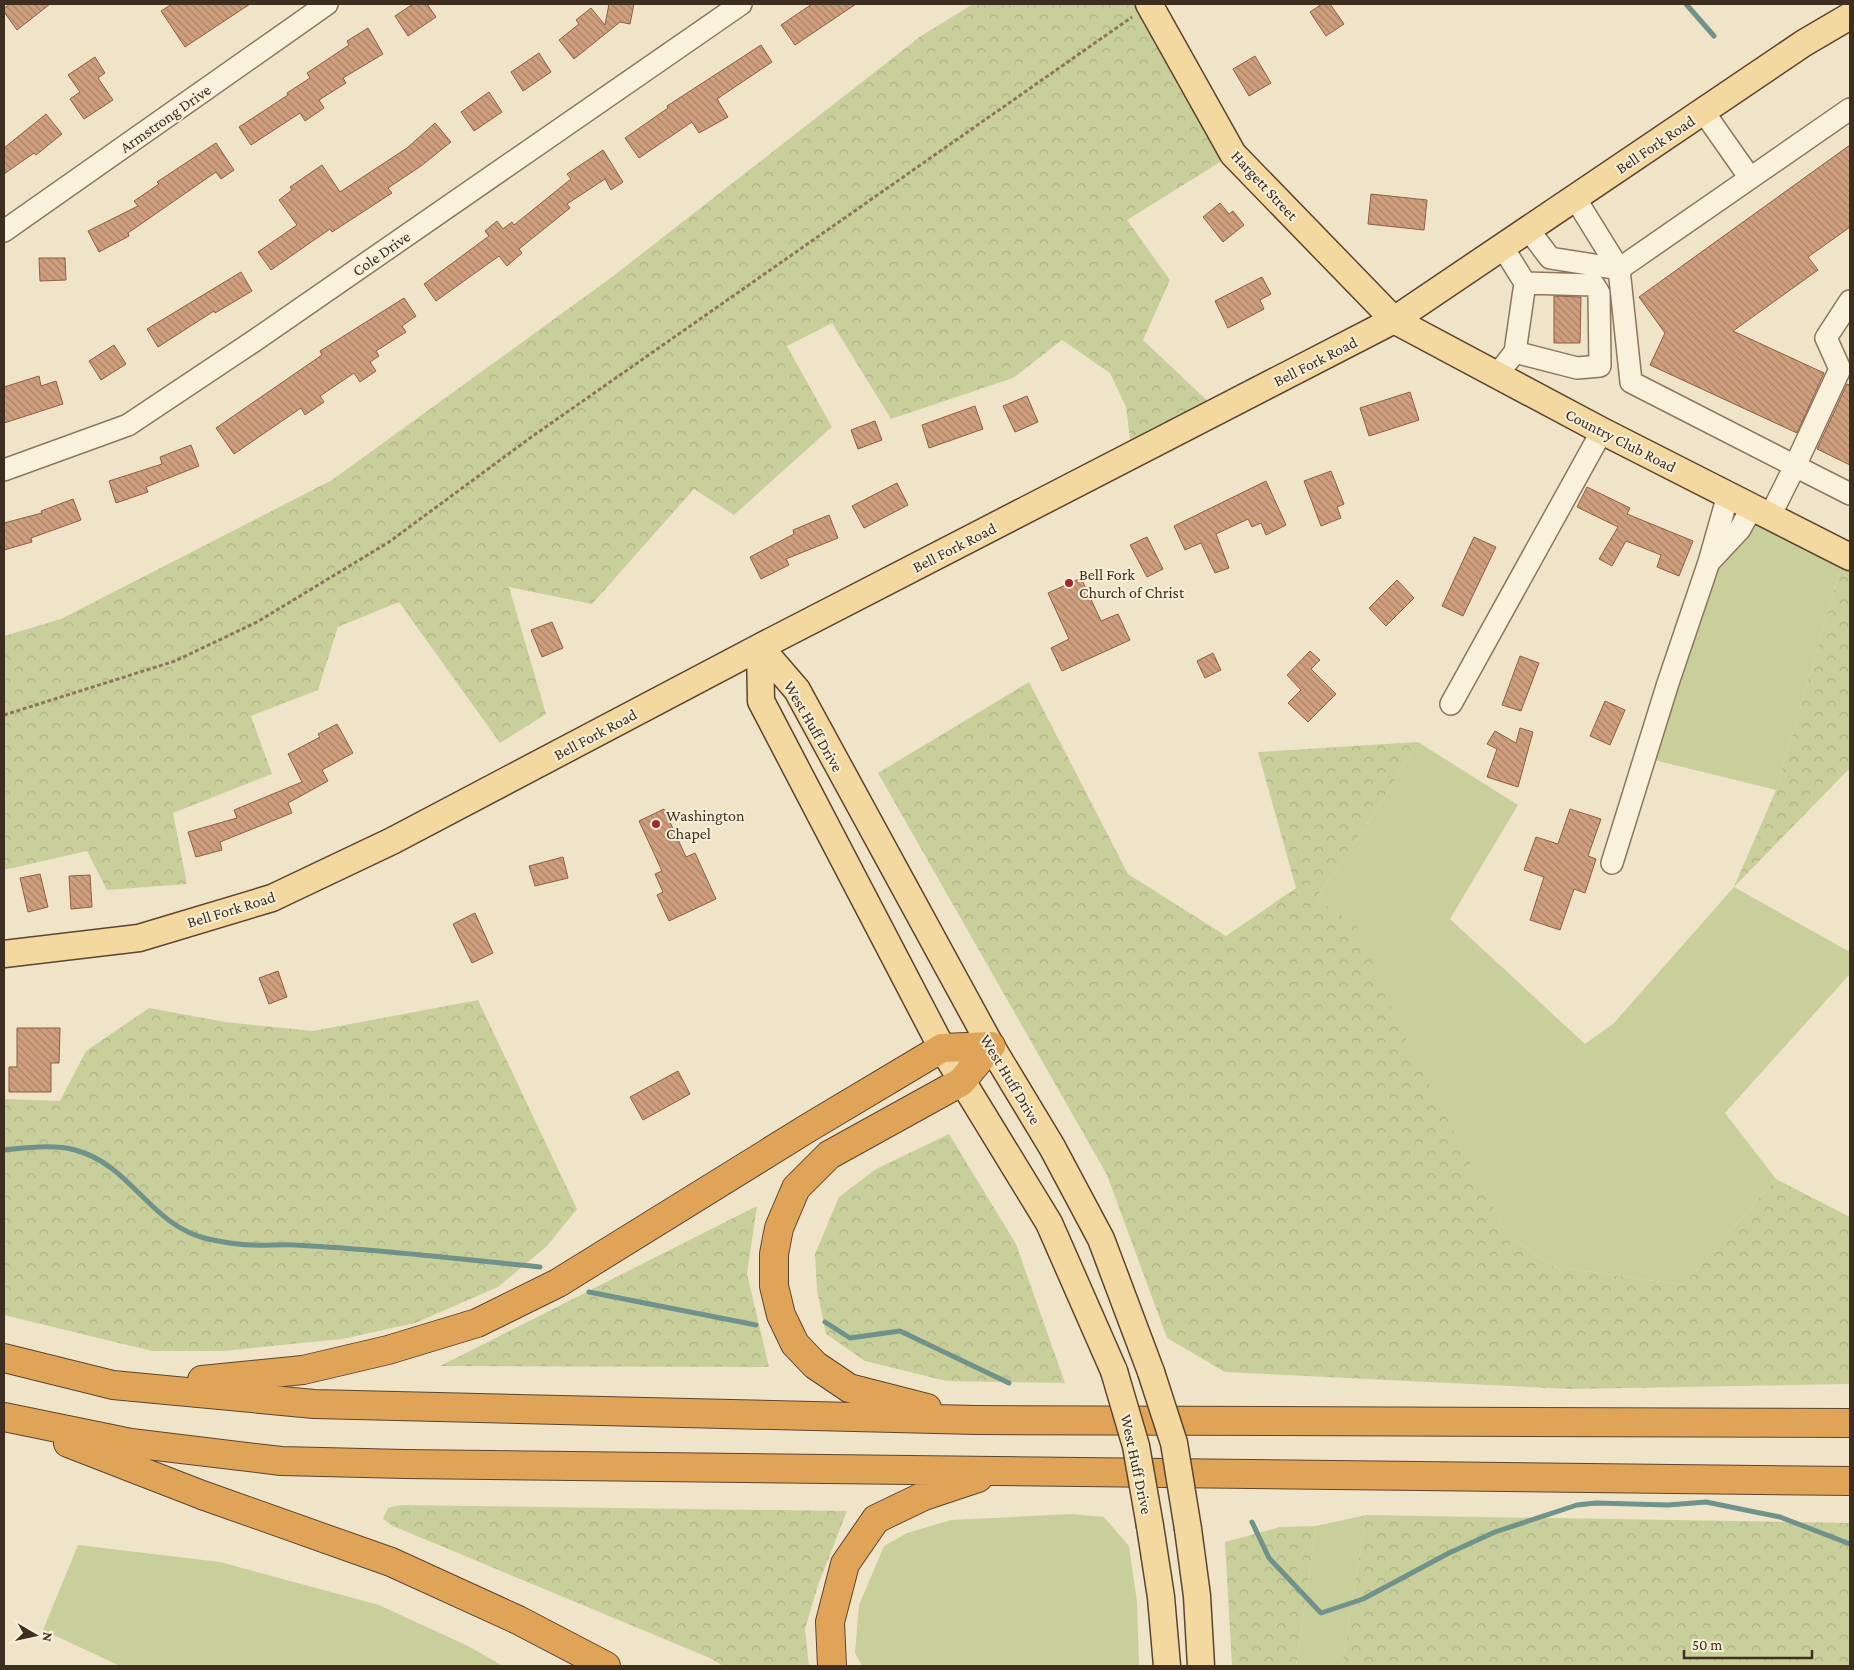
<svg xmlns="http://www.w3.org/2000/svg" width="1854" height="1670" font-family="'Crimson Pro',serif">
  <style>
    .green { fill: #c9cf9b }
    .forest { fill: url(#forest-crowns) }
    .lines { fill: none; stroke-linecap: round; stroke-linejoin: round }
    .stream { stroke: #6f938a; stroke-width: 5 }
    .building { fill: url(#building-back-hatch); stroke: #8d5f41 }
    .minor-casing { stroke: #8d765c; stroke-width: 24 }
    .major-casing { stroke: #5b4430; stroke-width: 29 }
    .highway-casing { stroke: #5b4430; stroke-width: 30 }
    .path { stroke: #8d765c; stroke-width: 3; stroke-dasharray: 4 2.5; stroke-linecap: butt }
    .minor { stroke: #faf1dc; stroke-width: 21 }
    .major { stroke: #f3d9a0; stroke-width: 26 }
    .highway { stroke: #e0a458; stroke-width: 28 }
    .major-bridge-casing { stroke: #5b4430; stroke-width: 29; stroke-linecap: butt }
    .major-bridge { stroke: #f3d9a0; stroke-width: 26 }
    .poi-dot { fill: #9e2a2b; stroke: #f7eed8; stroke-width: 2 }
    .labels { text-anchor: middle; stroke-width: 4; stroke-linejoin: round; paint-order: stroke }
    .street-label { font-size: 16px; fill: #3d2e20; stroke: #f7eed8 }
    .poi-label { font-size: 16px; fill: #3d2e20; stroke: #f7eed8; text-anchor: start }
  </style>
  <defs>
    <pattern id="forest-crowns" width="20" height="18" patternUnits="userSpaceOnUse" patternTransform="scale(1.25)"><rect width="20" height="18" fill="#c9cf9b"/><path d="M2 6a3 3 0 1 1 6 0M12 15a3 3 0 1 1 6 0" fill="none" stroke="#aeb285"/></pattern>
    <pattern id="building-back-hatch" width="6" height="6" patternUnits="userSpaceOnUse" patternTransform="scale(1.25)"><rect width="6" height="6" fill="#cf9f7d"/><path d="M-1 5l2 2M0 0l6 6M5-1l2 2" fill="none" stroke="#a98266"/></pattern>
  </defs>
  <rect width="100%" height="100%" fill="#f0e4c8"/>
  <path class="green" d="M1752,507L1845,554L1776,790L1646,758L1709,562Z
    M1418,742L1518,805L1450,919L1585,1044L1614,1023L1734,887L1850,952V974L1725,1113L1776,1179L1683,1285L1551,1266L1507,1234L1395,1020L1358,928L1316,898L1372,817Z
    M1072,1514L1104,1517L1129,1546L1137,1602L1139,1666H862L855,1653L859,1605L884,1546L907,1533L951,1520Z
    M1366,1515L1342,1666H1296L1316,1526Z
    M78,1545L220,1562L379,1605L468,1646L503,1666H120L43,1630Z"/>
  <path class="forest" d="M973,4H1150L1233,154L1127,220L1170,280L1143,340L1214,407L1132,455L1126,407L1110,373L1062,340L1013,378L891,419L832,323L787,346L832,427L734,515L694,489L592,604L509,587L546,714L500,743L399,602L338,627L318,690L251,716L272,774L173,813L187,884L107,890L87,851L4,870V636L61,619L332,480L612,277L921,36Z
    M1845,554L1850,557V768L1734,887L1776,790Z
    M1029,682L1128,874L1226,936L1296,888L1258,752L1418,742L1372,817L1316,898L1358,927L1396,1020L1507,1234L1551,1266L1683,1285L1776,1179L1850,1217V1384L1571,1389L1225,1372L1167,1338L1107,1175L878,773Z
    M478,1000L577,1209L547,1246L498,1287L415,1323L342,1339L223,1351H152L4,1315V1099L60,1101L86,1051L149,1008L225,1022L313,1031Z
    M949,1134L1016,1244L1065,1383L946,1381L865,1361L826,1334L817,1290L815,1254L839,1197L876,1169Z
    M757,1206L747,1274L769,1367L440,1366Z
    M400,1505L847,1511L818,1585L805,1629L809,1666H723L710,1658L393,1526L383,1519L388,1508Z
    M1366,1515L1850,1523V1666H1342Z
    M1316,1526L1296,1666H1232L1225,1542L1280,1527Z"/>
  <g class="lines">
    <path class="stream" d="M1686,4L1714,36
      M4,1150C26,1148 53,1144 75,1150C132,1165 150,1226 208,1239C222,1242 239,1245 253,1245C267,1246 281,1244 295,1245C377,1249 459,1259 540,1267
      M589,1292L756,1325
      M825,1322L850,1338L900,1331L1009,1383
      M1252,1522L1269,1558L1321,1613L1363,1599L1449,1553L1495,1532L1577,1505L1596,1503L1668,1505L1706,1502L1780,1517L1850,1544"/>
  </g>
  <path class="building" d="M10,4H50L17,30L4,12V8Z
    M172,4H250L185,47L161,11Z
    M413,4H427L436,17L408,36L395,16Z
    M609,4H634L630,24L620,22L574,59L559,40L579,24L576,20L591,8L605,25Z
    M812,4H856L795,45L781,25Z
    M1322,4H1330L1344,24L1326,36L1310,12Z
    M368,28L383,54L343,78L346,83L319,100L324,108L305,121L300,113L251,145L239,127L288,95L287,93L310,78L307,73L349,45L347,41Z
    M761,45L772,62L717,99L728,117L699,133L692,122L639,158L625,138L668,108L667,106Z
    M539,53L551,72L523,91L511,72Z
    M1255,56L1271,83L1249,96L1233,69Z
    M95,57L105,73L98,78L113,100L84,119L70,99L80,92L68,75Z
    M489,92L502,112L474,131L461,112Z
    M46,114L62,134L36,155L34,153L4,174V148Z
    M435,123L451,142L421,166L388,188L392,193L332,232L330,229L271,270L258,252L297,225L279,200L292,190L290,187L322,165L340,192L407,148Z
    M216,143L234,170L221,179L216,172L128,233L129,236L99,252L88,231L138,206L134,201L159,184L157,182Z
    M1850,145V227L1808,257L1818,270L1733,331L1824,373L1797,433L1650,365L1665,333L1639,297Z
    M603,150L623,182L611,190L605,179L567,204L570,208L519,249L522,253L507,266L499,256L436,301L424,284L489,236L485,231L497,221L503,229L512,222L514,225L571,179L567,174Z
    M1371,194L1427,200L1424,230L1368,224Z
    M1220,203L1229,214L1233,211L1244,225L1223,242L1203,217Z
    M39,258H65L66,280L40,281Z
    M241,272L252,291L215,313L214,311L158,347L147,329Z
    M1262,277L1271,294L1260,300L1264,309L1228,328L1215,301Z
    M1554,296L1581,297L1580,343H1554Z
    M404,298L416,316L402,326L406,332L376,351L379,356L370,362L376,371L360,382L354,373L320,396L324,402L305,415L301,408L234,454L216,428L322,355L320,351Z
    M114,345L126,364L101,380L89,361Z
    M39,376L41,386L56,381L63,404L4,423V387Z
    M1847,384L1850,385V465L1817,449Z
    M1410,392L1419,420L1369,436L1360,408Z
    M1027,396L1038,422L1015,432L1003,406Z
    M975,406L983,429L929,448L922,425Z
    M875,421L882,440L858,449L851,430Z
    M191,445L199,466L146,487L148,492L116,503L109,481L162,464L160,457Z
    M1331,471L1344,504L1337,507L1341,518L1321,526L1304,481Z
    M1266,481L1286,525L1266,535L1261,523L1252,527L1248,519L1216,534L1229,568L1215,573L1201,543L1185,550L1174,526Z
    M897,483L908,505L864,528L852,506Z
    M1587,487L1630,508L1627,514L1693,541L1679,576L1657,567L1661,555L1626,541L1612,566L1599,559L1618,527L1577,507Z
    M73,499L81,520L31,538L32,542L4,550V523L42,513L41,511Z
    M829,515L838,538L786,559L789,565L761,579L750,557L794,534L793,530Z
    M1147,537L1163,569L1147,577L1130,545Z
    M1474,537L1496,547L1463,616L1442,606Z
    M1081,578L1101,621L1118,614L1130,640L1062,671L1051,648L1069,639L1048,593Z
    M1397,580L1414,598L1386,626L1369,608Z
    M552,622L563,648L542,657L531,630Z
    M1310,651L1320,660L1311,669L1336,694L1308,722L1288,703L1301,690L1287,675Z
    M1213,653L1221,670L1205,678L1197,661Z
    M1520,656L1539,663L1521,711L1502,705Z
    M1605,701L1625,710L1610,745L1590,736Z
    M337,724L353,753L322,770L328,781L288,803L292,813L220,842L222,850L196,857L188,832L237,818L234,810L302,782L288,754L320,737L318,734Z
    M1520,728L1533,732L1518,787L1487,777L1497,749L1487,744L1495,731L1516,743Z
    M664,809L686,857L695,853L716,899L669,921L657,895L663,892L655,874L662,871L639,821Z
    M1570,809L1601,819L1588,856L1596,859L1585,893L1574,889L1560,930L1530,920L1544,877L1524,870L1536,837L1558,844Z
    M563,857L568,878L535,886L529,866Z
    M40,874L48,907L28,912L20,878Z
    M90,875L92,907L71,909L69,876Z
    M475,913L493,953L472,963L453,924Z
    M278,971L287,997L269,1004L259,978Z
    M17,1028H60L59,1063H51V1092H9V1067H17Z
    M678,1071L690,1094L643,1120L630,1097Z"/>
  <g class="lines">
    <defs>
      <path id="minor" d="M1703,111L1750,178
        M1575,198L1619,269L1850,109
        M1528,229L1550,258L1619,269L1631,382L1795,466L1770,516
        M4,231L327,4
        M1502,246L1525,283L1515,352
        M1850,301L1826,338L1840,369L1795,466L1850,494
        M1497,375L1515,352L1577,368L1600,366L1599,293L1594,285L1525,283
        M4,470L128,425L254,341L741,4
        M1711,560L1740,529L1752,507
        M1451,704L1602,431
        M1612,863L1668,683L1709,562L1728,495"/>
      <path id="major" d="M1149,4L1233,154L1394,320L1602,431L1850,557
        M760,647L797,690L991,1046L1052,1147L1101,1239L1151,1372
        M760,647L761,701L942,1048L1049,1223L1114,1371
        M4,954L139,938L272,898L392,841L760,647L1394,320L1804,43L1850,16
        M1150,1526L1161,1597L1167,1666
        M1188,1529L1197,1596L1201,1666"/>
      <path id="highway" d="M4,1358L113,1385L314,1404L976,1420L1850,1423
        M202,1380L303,1370L388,1350L477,1323L558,1283L808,1128L942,1048L991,1046
        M927,1408L849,1388L815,1365L795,1344L781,1315L774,1286V1254L779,1228L796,1188L829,1155L961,1082L991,1046
        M4,1417L131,1443L281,1461L405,1464L1850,1481
        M68,1443L202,1495L391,1562L518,1620L606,1666
        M832,1666L830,1622L845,1564L876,1519L924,1496L978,1478"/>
    </defs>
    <use href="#minor" class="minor-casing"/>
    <use href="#major" class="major-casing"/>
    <use href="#highway" class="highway-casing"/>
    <path class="path" d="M4,715L175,661L257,622L389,542L530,438L1132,17"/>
    <use href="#minor" class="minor"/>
    <use href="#major" class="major"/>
    <use href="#highway" class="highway"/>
    <defs>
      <path id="major-bridge" d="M1114,1371L1136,1446L1150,1526
        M1151,1372L1174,1443L1188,1529"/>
    </defs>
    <use href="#major-bridge" class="major-bridge-casing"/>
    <use href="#major-bridge" class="major-bridge"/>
  </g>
  <g class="poi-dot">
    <circle cx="1069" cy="583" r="5"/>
    <circle cx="656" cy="824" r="5"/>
  </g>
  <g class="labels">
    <g class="street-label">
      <text transform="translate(165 118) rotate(-35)" y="6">Armstrong Drive</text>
      <text transform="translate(1655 144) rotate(-34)" y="6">Bell Fork Road</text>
      <text transform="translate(1265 185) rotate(47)" y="6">Hargett Street</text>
      <text transform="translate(381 253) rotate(-35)" y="6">Cole Drive</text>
      <text transform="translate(1315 361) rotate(-27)" y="6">Bell Fork Road</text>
      <text transform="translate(1621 440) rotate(27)" y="6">Country Club Road</text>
      <text transform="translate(954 547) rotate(-27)" y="6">Bell Fork Road</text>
      <text transform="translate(814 726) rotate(60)" y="6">West Huff Drive</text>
      <text transform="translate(595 734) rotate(-28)" y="6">Bell Fork Road</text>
      <text transform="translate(231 909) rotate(-17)" y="6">Bell Fork Road</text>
      <text transform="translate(1011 1079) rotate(59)" y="6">West Huff Drive</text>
      <text transform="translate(1137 1464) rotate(78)" y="6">West Huff Drive</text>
    </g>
    <g class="poi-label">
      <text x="1079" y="580">Bell Fork<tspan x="1079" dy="18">Church of Christ</tspan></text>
      <text x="666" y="821">Washington<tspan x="666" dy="18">Chapel</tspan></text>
    </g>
  </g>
  <rect width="1854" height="1670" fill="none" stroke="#3d2e20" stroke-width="10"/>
  <g transform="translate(35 1635) rotate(99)" stroke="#f7eed8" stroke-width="4" paint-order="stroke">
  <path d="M0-4L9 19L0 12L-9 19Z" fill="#3d2e20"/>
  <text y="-8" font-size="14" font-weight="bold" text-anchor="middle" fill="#3d2e20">N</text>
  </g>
  <path d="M1684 1650v8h128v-8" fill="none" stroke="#3d2e20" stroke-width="2.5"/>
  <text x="1692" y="1650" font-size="15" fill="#3d2e20" stroke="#f7eed8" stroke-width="4" paint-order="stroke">50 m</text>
</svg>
